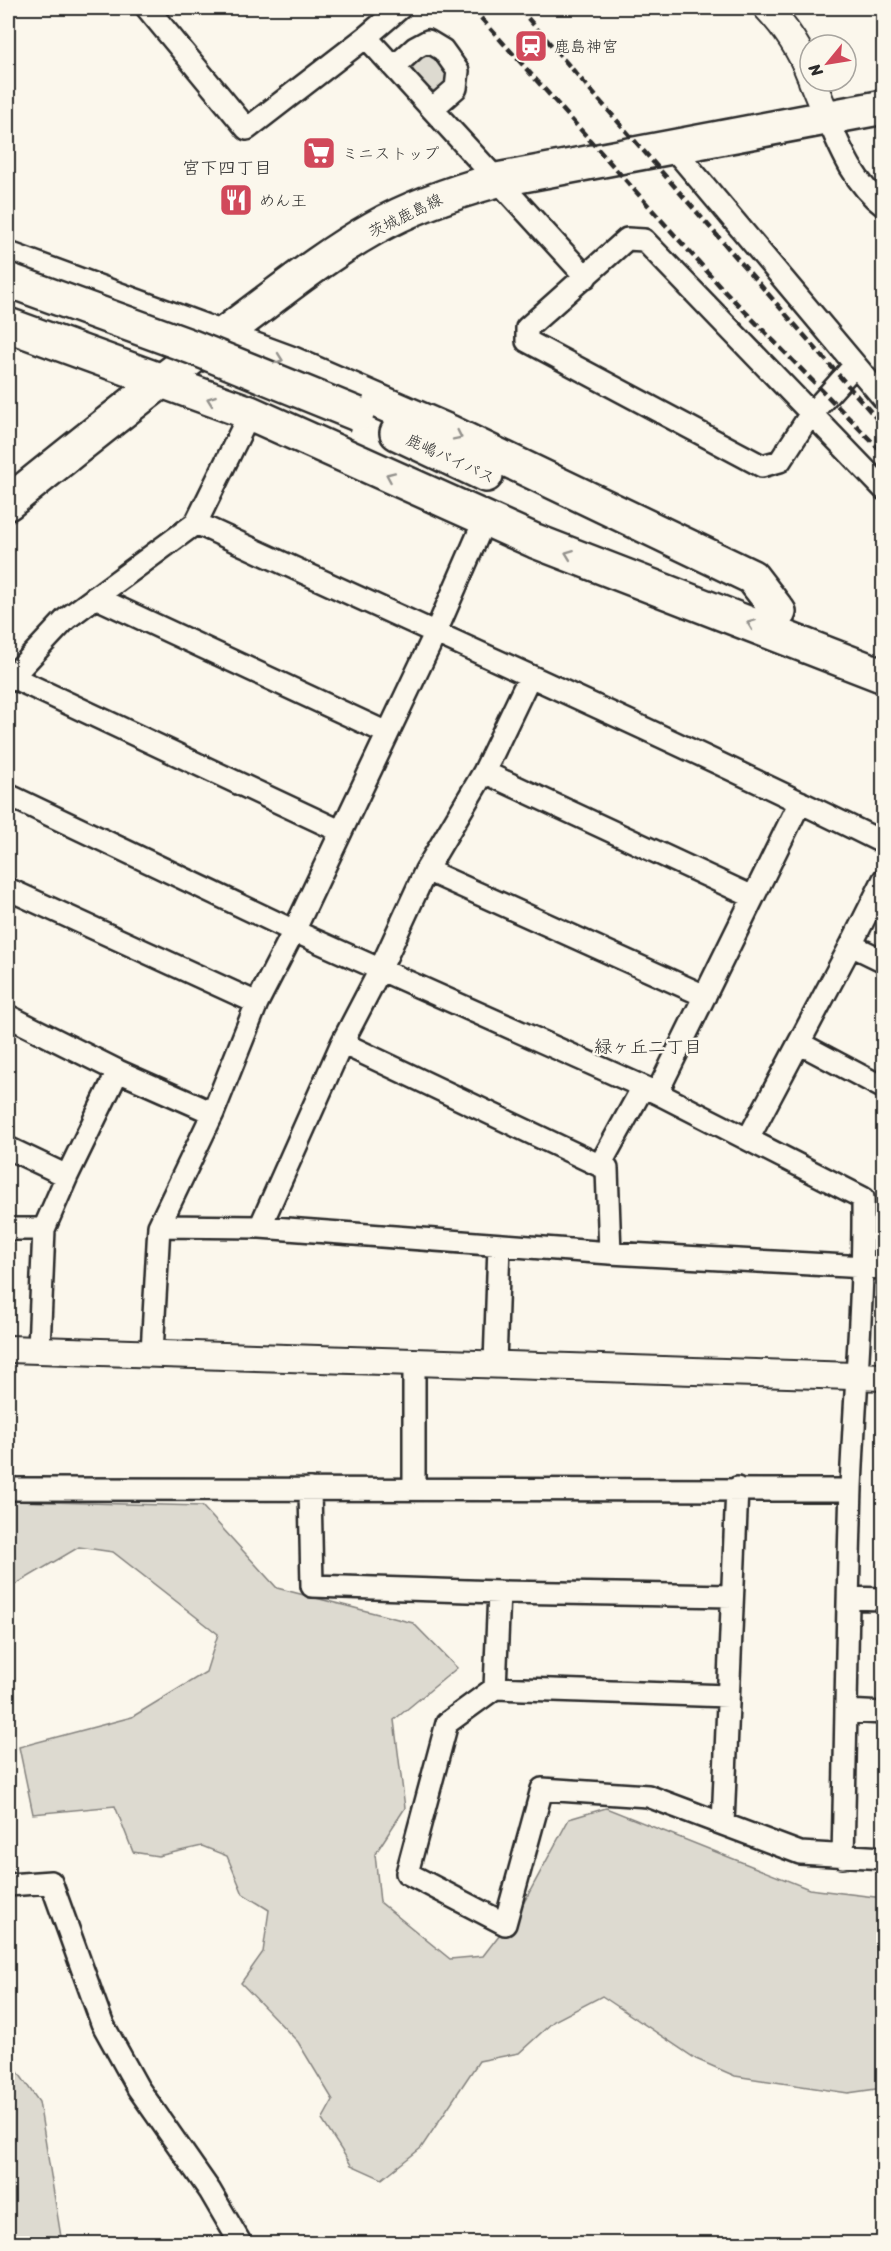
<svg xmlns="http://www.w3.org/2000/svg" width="891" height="2251" font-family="Sriracha,'Klee One',sans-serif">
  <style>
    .green { fill: #dddad0; stroke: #84827e; stroke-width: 1.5 }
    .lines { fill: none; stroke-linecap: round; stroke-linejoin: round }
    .minor-casing { stroke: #2b2b2b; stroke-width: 26 }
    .tertiary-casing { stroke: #2b2b2b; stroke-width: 30 }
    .primary-casing { stroke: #2b2b2b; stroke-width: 38 }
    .trunk-casing { stroke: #2b2b2b; stroke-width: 38 }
    .minor { stroke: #fbf7ec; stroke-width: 21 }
    .tertiary { stroke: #fbf7ec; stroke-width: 26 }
    .primary { stroke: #fbf7ec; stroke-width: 33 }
    .trunk { stroke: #fbf7ec; stroke-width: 33 }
    .rail { stroke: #2b2b2b; stroke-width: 4.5; stroke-dasharray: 9 4.5; stroke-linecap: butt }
    .trunk-bridge-casing { stroke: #2b2b2b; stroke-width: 38; stroke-linecap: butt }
    .trunk-bridge { stroke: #fbf7ec; stroke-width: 33 }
    .oneway { stroke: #93918c }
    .labels { text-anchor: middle; stroke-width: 5; stroke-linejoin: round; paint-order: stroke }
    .poi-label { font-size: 16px; fill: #2b2b2b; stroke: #fbf7ec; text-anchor: start }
    .street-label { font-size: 16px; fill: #2b2b2b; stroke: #fbf7ec }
    .neighbourhood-label { font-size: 18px; fill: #2b2b2b; stroke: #fbf7ec }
  </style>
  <rect width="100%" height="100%" fill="#fbf7ec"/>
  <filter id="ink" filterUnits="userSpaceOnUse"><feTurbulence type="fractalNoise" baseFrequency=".0167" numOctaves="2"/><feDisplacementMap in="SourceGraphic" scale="12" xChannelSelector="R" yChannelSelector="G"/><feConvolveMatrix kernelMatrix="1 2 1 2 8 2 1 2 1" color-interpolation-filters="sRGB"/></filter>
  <g filter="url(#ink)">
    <path class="green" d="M432,52L447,68L448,85L437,92C424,88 414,76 411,64L417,53Z
      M11,1501L202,1506L277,1588L413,1623L457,1668L394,1720L405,1808L375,1854L380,1902L450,1959L483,1956L523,1904L569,1819L606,1808L809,1889L883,1898V2088L848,2093L735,2076L696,2059L602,1996L554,2021L519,2053L479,2061L421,2148L382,2179L351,2165L322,2120L333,2100L298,2042L241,1983L263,1952L269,1910L243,1894L227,1856L202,1846L158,1856L133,1852L115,1806L33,1814L19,1747L132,1717L206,1672L218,1634L113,1552L79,1547L8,1589V1503Z
      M8,2058L39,2102L62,2243H8Z"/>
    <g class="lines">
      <defs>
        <path id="minor" d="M147,8L247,129L366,37L400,8
          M366,37L586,277
          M394,67L415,48L428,41L443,50L458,71L456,88L432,109
          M827,117C841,150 854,183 884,206
          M673,148L884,399
          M854,366L810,415L780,461L762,466L527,341V328L627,239L644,240L884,489
          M250,413L196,523C425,629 657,731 884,843
          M95,597L387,733
          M12,677L340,831
          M8,681L66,619L196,523
          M484,772L753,897
          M8,795L294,931L657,1093L863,1198C864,1295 855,1391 851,1488C847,1611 846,1734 843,1857
          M426,870L705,996
          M8,889L257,1003
          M851,945L884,961
          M8,1016L118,1071L213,1113
          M342,1043L607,1169L610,1253
          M799,1043L884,1088
          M657,1093L800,802
          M748,1139L851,945L884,879
          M8,1148L67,1176
          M600,1165L643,1087
          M159,1226L260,1227L610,1253L884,1268
          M260,1227L342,1043L380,970L426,870L484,772L530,676
          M8,1229H44
          M39,1348L44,1229L67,1176L118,1071
          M152,1352L159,1226L213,1113L257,1003L294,931L435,634L485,519
          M495,1364L499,1245
          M8,1489L851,1490
          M310,1489L312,1586L499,1592L732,1596
          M414,1489V1361
          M499,1592L495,1688L447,1723L407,1873L505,1924L542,1789L648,1796L800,1853L884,1858
          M849,1598L884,1599
          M495,1688L728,1696
          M846,1711L884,1713
          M723,1824L737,1488
          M8,1885L51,1882L102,2023L138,2088L210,2191L241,2244"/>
        <path id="tertiary" d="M767,8C786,28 800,49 810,75
          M812,81L827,117
          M8,1349L884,1377"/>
        <path id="primary" d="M8,503C82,443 156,384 233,327C279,293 324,256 374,228C413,206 454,192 497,180L884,107"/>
        <path id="trunk" d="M8,259L290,363L449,432L752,577L779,612
          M8,325L250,413L535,541L884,676
          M397,433L486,475"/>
      </defs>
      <use href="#minor" class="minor-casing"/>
      <use href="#tertiary" class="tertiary-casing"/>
      <use href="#primary" class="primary-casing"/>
      <use href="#trunk" class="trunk-casing"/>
      <use href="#minor" class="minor"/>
      <use href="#tertiary" class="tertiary"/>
      <use href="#primary" class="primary"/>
      <use href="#trunk" class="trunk"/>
      <path class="rail" d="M472,8L721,287L884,454
        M519,8L884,427"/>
      <defs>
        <path id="trunk-bridge" d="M8,280L192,347L357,414"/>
      </defs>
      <use href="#trunk-bridge" class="trunk-bridge-casing"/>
      <use href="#trunk-bridge" class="trunk-bridge"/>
    </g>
    <defs><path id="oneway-chevron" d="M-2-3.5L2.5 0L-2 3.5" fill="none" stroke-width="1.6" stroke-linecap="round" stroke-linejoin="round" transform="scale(1.5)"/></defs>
    <g class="oneway">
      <use href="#oneway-chevron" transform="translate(279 359) rotate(20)"/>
      <use href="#oneway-chevron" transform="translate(211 400) rotate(-160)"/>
      <use href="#oneway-chevron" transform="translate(458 436) rotate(26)"/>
      <use href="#oneway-chevron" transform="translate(390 476) rotate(-156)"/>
      <use href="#oneway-chevron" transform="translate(569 554) rotate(-159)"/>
      <use href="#oneway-chevron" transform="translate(751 624) rotate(-159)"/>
    </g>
  </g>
  <defs>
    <symbol id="station-square" viewBox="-11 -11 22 22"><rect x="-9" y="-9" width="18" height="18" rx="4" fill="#d1495b" stroke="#fbf7ec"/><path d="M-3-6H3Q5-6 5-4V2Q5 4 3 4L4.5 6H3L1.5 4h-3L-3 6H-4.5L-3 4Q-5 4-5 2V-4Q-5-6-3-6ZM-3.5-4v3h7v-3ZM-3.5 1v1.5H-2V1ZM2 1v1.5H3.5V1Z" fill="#fff"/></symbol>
    <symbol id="supermarket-square" viewBox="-11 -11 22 22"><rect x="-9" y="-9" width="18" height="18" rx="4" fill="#d1495b" stroke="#fbf7ec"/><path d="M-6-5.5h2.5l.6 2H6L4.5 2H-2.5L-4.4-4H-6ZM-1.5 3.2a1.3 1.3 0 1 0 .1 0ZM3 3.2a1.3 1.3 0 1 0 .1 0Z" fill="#fff"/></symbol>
    <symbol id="restaurant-square" viewBox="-11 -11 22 22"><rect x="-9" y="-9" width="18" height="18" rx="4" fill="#d1495b" stroke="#fbf7ec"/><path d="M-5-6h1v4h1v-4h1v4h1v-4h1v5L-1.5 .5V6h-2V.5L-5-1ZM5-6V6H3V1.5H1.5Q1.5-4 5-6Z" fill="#fff"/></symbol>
  </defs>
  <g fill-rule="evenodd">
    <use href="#station-square" x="512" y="27" width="38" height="38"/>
    <use href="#supermarket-square" x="300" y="134" width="38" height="38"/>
    <use href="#restaurant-square" x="217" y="181" width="38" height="38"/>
  </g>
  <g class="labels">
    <g class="poi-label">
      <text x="554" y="52">鹿島神宮</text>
      <text x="342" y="159">ミニストップ</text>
      <text x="259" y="206">めん王</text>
    </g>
    <g class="street-label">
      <text transform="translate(405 215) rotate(-26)" y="6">茨城鹿島線</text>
      <text transform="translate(451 458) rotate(25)" y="6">鹿嶋バイパス</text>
    </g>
    <g class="neighbourhood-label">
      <text x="227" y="174">宮下四丁目</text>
      <text x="648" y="1053">緑ヶ丘二丁目</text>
    </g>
  </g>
  <rect width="891" height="2251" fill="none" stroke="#fbf7ec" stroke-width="30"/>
  <rect x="15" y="15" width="861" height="2221" fill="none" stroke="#2b2b2b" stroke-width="2" filter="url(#ink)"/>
  <g transform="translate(828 63) rotate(240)"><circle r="28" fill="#fbf7ec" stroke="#a8a59f" stroke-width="1.5"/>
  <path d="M0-4.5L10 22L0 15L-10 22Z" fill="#d1495b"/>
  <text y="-9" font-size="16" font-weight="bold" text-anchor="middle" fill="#2b2b2b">N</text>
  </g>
</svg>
